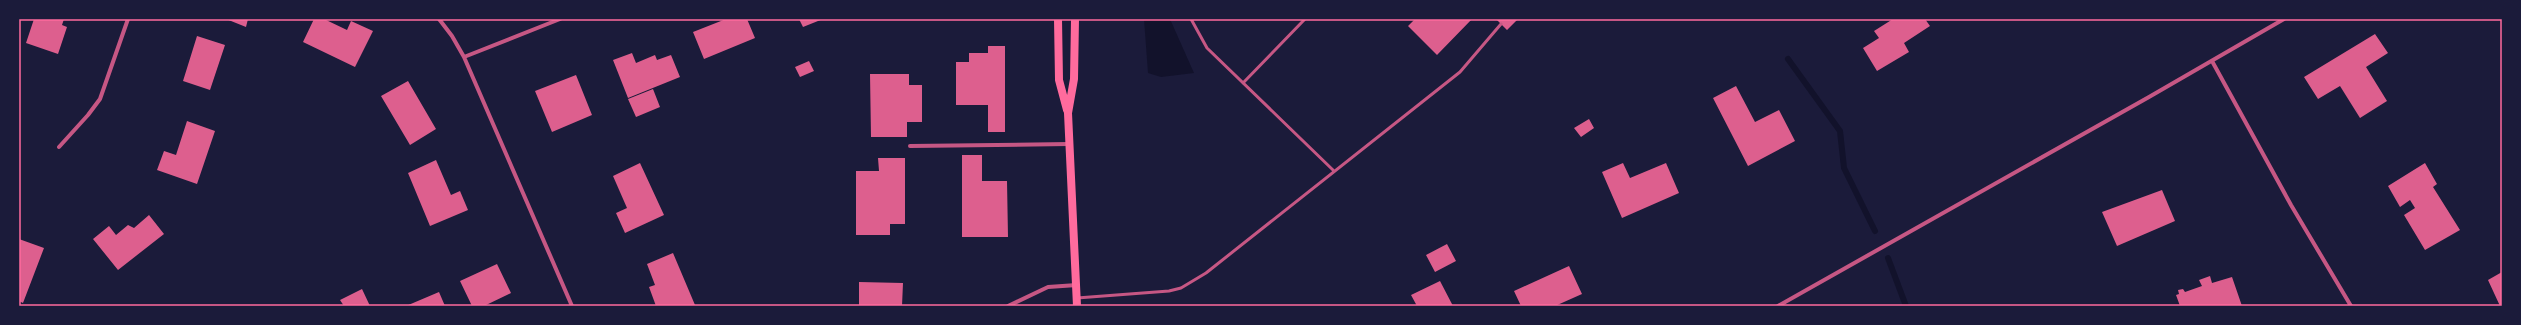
<svg xmlns="http://www.w3.org/2000/svg" width="2521" height="325" font-family="Inter,sans-serif">
  <style>
    .water { fill: #12122b }
    .lines { fill: none; stroke-linecap: round; stroke-linejoin: round }
    .stream { stroke: #12122b; stroke-width: 6 }
    .building { fill: #dd5f8e }
    .service { stroke: #c65784; stroke-width: 3 }
    .minor { stroke: #c65784; stroke-width: 4 }
    .secondary { stroke: #ff6b9d; stroke-width: 8 }
    .neatline { fill: none; stroke: #ff6b9d; stroke-width: 1.5 }
  </style>
  <rect width="100%" height="100%" fill="#1b1b3a"/>
  <path class="water" d="M1144,19H1170L1194,73L1161,77L1148,73Z"/>
  <g class="lines">
    <path class="stream" d="M1788,59L1840,131L1844,168L1875,231
      M1888,258L1906,306"/>
  </g>
  <path class="building" d="M34,19H64L62,25L67,27L58,54L26,43Z
    M226,19H248L246,27Z
    M314,19H324L347,30L351,21L373,31L355,67L303,42Z
    M726,19H747L755,38L704,59L693,32Z
    M799,19H823L803,27Z
    M1415,19H1472L1437,55L1408,26Z
    M1496,19H1518L1507,30Z
    M1893,19H1925L1930,26L1904,43L1909,52L1877,71L1863,48L1879,38L1874,31Z
    M2375,34L2388,53L2366,67L2387,101L2360,118L2340,86L2318,99L2304,77Z
    M197,36L225,45L210,90L183,81Z
    M988,46H1005V132H988V105H956V62H969V53H988Z
    M632,53L636,63L655,55L657,60L671,55L680,77L628,98L613,60Z
    M809,61L814,71L800,77L795,67Z
    M870,74H909V85H922V122H907V137H871Z
    M576,75L592,115L552,132L535,91Z
    M408,81L436,129L410,145L381,96Z
    M1736,86L1755,122L1779,110L1795,141L1748,166L1713,98Z
    M653,89L660,107L636,117L628,99Z
    M1589,119L1594,128L1581,137L1574,128Z
    M187,121L215,131L197,184L157,170L164,151L176,155Z
    M962,155H982V181H1007L1008,237H962Z
    M878,158H905V224H890V235H856V171H879Z
    M436,160L451,195L460,191L468,210L430,226L408,173Z
    M640,163L664,215L625,233L616,213L627,208L613,176Z
    M1623,163L1630,178L1666,163L1679,193L1622,218L1602,172Z
    M2425,163L2437,184L2433,187L2460,230L2425,250L2404,215L2415,208L2410,200L2400,207L2388,186Z
    M2162,190L2175,221L2117,246L2102,212Z
    M149,215L164,234L118,270L93,239L109,226L116,235L128,225L134,228Z
    M19,239L44,248L23,303L19,301Z
    M1447,244L1456,261L1435,272L1426,255Z
    M673,253L695,305L693,306H656L649,287L655,285L647,264Z
    M497,264L511,293L484,306H472L460,281Z
    M1569,266L1582,294L1555,306H1521L1514,291Z
    M2502,272V306H2500L2488,280Z
    M2210,276L2212,283L2232,277L2242,306H2180L2176,295L2179,294L2178,290L2183,289L2185,292L2202,286L2199,280Z
    M1440,281L1453,306H1417L1411,295Z
    M859,282L903,283L902,306H859Z
    M362,289L370,306H344L340,300Z
    M439,292L445,306H406Z"/>
  <g class="lines">
    <path class="service" d="M1191,19L1207,48L1333,170
      M1243,83L1305,19
      M1077,298L1169,291L1181,288L1206,273L1460,72L1501,24"/>
    <path class="minor" d="M439,19L452,36L464,57L572,306
      M464,57L560,19
      M2212,61L2291,205L2351,306
      M910,146L1069,144
      M59,147L88,115L100,99L128,19
      M1008,306L1048,287L1077,285
      M1778,306L2149,97L2284,19"/>
    <path class="secondary" d="M1058,19L1059,80L1067,110
      M1075,19L1074,79L1068,113L1077,306"/>
  </g>
  <rect width="2521" height="325" fill="none" stroke="#1b1b3a" stroke-width="40"/>
  <rect x="20" y="20" width="2481" height="285" class="neatline"/>
</svg>
